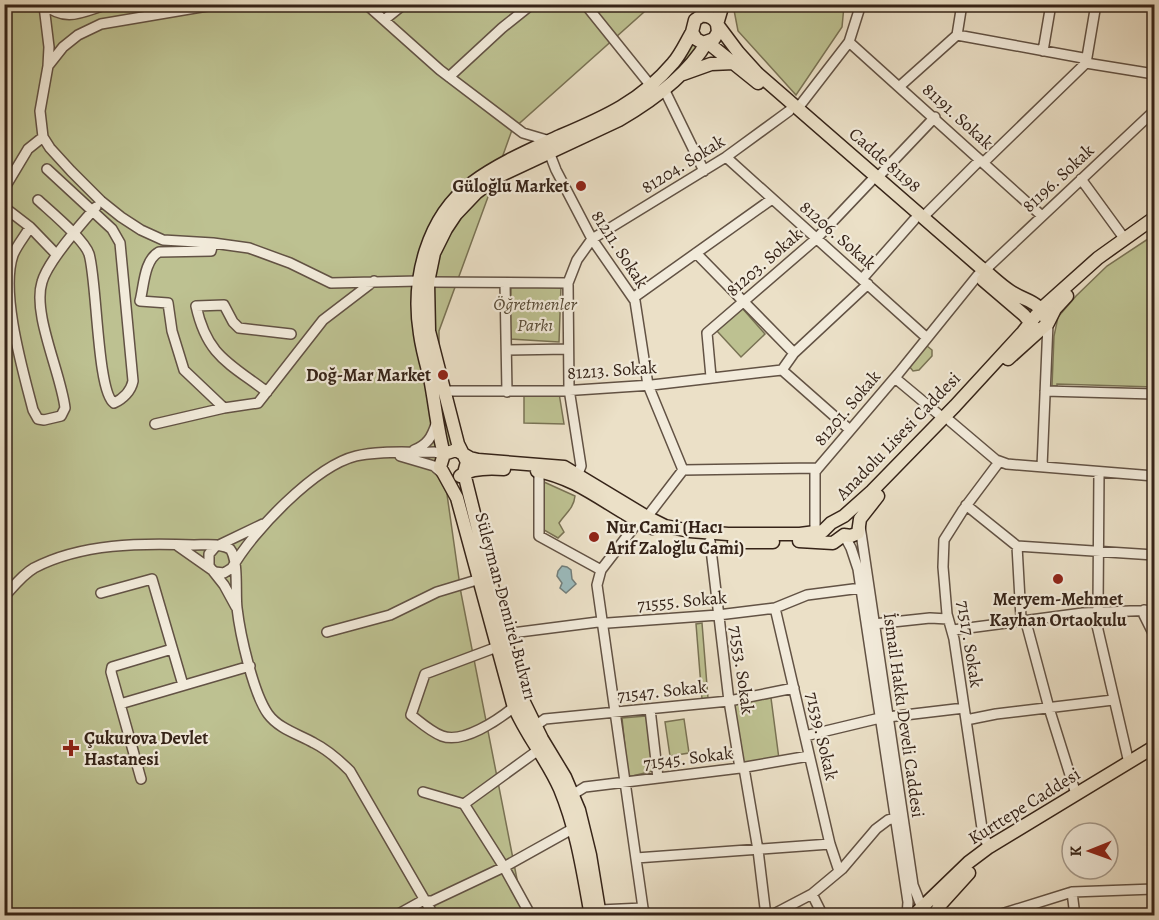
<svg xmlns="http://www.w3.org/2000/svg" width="1159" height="920" font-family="Alegreya,serif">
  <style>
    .green { fill: #bdc191; stroke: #797254; stroke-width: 1.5 }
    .water { fill: #9bbbbd; stroke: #727e7b; stroke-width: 1.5 }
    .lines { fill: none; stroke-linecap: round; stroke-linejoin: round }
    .minor-casing { stroke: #625244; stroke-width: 12 }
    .major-casing { stroke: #352318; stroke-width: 15 }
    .minor { stroke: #f2ebdb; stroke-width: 9 }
    .major { stroke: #ebe0c7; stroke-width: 12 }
    .poi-dot { fill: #8f2418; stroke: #f2ebdb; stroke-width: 2 }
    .labels { text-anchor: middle; stroke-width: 4.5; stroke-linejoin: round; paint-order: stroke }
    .street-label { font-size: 18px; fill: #352318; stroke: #f2ebdb }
    .poi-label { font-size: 18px; font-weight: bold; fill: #352318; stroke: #f2ebdb; text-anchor: end }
    .park-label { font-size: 18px; font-style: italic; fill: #574a36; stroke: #f2ebdb }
  </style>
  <rect width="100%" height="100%" fill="#ebe0c7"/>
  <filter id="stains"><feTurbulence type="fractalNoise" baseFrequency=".00333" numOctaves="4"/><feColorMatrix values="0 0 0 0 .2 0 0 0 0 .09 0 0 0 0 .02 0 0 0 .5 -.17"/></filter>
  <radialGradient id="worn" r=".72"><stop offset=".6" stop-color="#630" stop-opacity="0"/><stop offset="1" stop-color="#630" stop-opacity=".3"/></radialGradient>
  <path class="green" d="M737,4L844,6L842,27L796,95L738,31L734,10Z
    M4,5H648L644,12L512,130L498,169L634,105L654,88L676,65L693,40L700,45L680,67L635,108L496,175L439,331V389L454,448H446L439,406V438L461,593L524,915H5Z
    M1154,235V387L1057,384V386H1052L1054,336L1058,317L1076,296L1107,266Z
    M511,286H561L559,342L510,339Z
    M742,308L765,334L741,357L717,331Z
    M927,346L932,350V356L919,370L913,371L909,366Z
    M559,393L564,424L524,423V394Z
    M544,482L575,496C574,508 565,514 559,523L564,532L558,538L544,530L541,525V483Z
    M702,623L708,698L702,699L696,624Z
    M771,698L779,759L746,764L742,761L734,703Z
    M646,716L653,771L628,777L622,718Z
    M684,719L689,753L670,756L665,722Z"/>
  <path class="water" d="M562,566L567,567L571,570L572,579L576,584L566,593L560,588L562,583L557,576L558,571Z"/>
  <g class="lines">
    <defs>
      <path id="minor" d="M44,4C66,23 82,12 108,4
        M366,4L440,70L523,133L550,141
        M585,4L651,86
        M44,6L49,47L48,66L40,111L43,137L50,148L71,171L101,201L121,217L141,230L163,240L213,243L249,248L290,263L331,283L419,281
        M384,20L404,4
        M957,35L1083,58L1086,63L1154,74
        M849,42L1042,216
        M1043,51L1051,4
        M48,66L63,47L78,35L101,24L219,4
        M449,77L502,28L532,4
        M900,86L957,35L962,4
        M664,89L704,171
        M798,108L849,42L861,4
        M549,152L556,170L592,239L635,301L648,385L683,470
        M726,157L927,338
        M877,178L935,117
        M1081,179L1124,238
        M4,189L28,149L43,137
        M38,200C51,212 84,239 89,254C97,279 97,393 114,403C123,399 131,391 133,381L120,243L112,229L47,169
        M4,207L30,227L57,255
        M923,217L978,162H984L1086,63L1096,4
        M30,227C25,236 17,245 13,255C0,293 23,371 33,410L38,419L44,420L61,416L65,408C61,373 32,314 42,282C48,261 80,225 96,207
        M213,243L211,251L159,252C144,260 144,286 140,301L168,303L172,331L184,370L224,408
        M696,253L794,353
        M985,270L1154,111
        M862,279L914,220
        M428,282L568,283
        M505,283L507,392
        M633,298L772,199
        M507,350L568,349
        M782,370L794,353L868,284
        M782,370L850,430
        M711,377L707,333L816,239L871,181
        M895,378L943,418
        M444,391H562L652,385L782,370
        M1045,391L1154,394
        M267,392C229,363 207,356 196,306L224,305L233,322L239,328L291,334
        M950,421L996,460L1007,464L1154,476
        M155,424L224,408L258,403L323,320L374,281
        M414,450C427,445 432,437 436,424
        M400,456L434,466L442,473
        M1042,467L1048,323
        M539,471V536L601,570
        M1099,472L1098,608L1095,617L1129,763
        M575,481L581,466L569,389L568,283L577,260L592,239L726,157L789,111
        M966,505L1017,546L1154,555
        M647,517L683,470L818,468L898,374L978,275
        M638,522L601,570L597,585L643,908L647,916
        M860,526L913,885L922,908
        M815,533V472L818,468
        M844,535L851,548L858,569L908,902L907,916
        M710,541L729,701L740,768
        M178,546L215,572L224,573L232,568C252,532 315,466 356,456C382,450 409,453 434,452L444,454
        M1017,546L1021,618L1027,626L1049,708L1076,794
        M101,593L152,579L183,685
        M4,597C14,586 22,575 34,568C82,543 141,543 194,545C205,545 220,543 230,549C239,560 235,593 237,608C240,634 253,693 268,714C279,729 298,734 314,743C328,750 339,760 350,771L434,916
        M236,607L224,585L209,566V554L215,547L263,524
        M775,608L830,844L839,871
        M1144,610V615L1154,635
        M874,624L930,618L948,619
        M953,630L1083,613L1154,610
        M327,632L390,615L437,592L480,579
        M504,634L598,622L608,623L718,615L775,608L807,595L861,588
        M497,647L425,674L411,715C420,722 431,732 442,736C463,744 498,720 514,707
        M120,704L111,672L112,667L172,649
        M650,709L658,778
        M888,717L964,708
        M966,720L996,714L1113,700
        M535,726L545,719L729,701L794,688
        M805,736L880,718
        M744,768L758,850L766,916
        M141,779L120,704L250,666
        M423,792L464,804
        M572,795L585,787L740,768L809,756
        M989,847L983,835L954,639L947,614L943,567L944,540L963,510L999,462
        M636,858L830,844
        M1072,892L1075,916
        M812,894L823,916
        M600,910L643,908
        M395,916L422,901H432L504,867L574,828
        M531,916L504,867L464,804L537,751
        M770,916L812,894L842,869L876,829L888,820L894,818
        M995,916L1072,892L1154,889"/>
      <path id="major" d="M723,4L717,24L718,32L714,39L703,43L696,39L692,32L695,20L701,16C709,15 714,18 717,24L738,52L757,73L980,267C990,274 999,284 1010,291C1030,304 1037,298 1048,323
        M707,42L758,83
        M683,74L711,64L734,63
        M983,280L1024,315L1034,327
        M1008,359L1048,323L1055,309L1067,296
        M444,454C437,429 435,403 430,378C426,363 422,349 420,334C411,279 427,217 472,183C499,163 530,150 560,136C605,117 641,101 673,63C681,54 686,42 692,32
        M537,471C580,478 612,510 652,528
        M460,476C471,468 491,468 504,469
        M844,535L851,536L858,533L860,519L878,496
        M799,541L833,543L844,535
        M734,542H773
        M591,916C583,872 577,830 560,789C547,759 525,734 513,704L457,498L440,467L444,454L456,450L470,458L478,460L564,467L647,517L665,526L690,531L728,534H800L823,531L831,523L844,516L872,491L955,406L1023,332L1042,308L1098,258L1154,218
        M600,916L590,855L579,810L565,777L542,739L518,690L464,473L467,462L458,444L429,331L428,282L434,253L446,229L456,214L476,193L497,177L619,120C652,101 687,76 707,42
        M913,916L969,862L989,847L1154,747
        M934,916L940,905L969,873"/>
    </defs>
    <use href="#minor" class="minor-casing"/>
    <use href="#major" class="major-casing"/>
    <use href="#minor" class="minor"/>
    <use href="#major" class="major"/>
  </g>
  <g class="poi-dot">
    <circle cx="581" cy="186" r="6"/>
    <circle cx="443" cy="375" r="6"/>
    <circle cx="594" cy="537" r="6"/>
    <circle cx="1058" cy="579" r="6"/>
    <path d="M68 739h6v6h6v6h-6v6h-6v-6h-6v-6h6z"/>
  </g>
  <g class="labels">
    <g class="street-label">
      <text transform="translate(958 116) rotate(42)" y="6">81191. Sokak</text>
      <text transform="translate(885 160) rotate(41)" y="6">Cadde 81198</text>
      <text transform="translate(683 164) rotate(-32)" y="6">81204. Sokak</text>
      <text transform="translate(1058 178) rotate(-43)" y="6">81196. Sokak</text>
      <text transform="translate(838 235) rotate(41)" y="6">81206. Sokak</text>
      <text transform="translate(620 249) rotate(57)" y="6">81211. Sokak</text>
      <text transform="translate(764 262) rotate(-41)" y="6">81203. Sokak</text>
      <text transform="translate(612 370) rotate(-4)" y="6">81213. Sokak</text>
      <text transform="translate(847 408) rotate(-50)" y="6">81201. Sokak</text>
      <text transform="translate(898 436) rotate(-46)" y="6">Anadolu Lisesi Caddesi</text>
      <text transform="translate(682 601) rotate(-5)" y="6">71555. Sokak</text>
      <text transform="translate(506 606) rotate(75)" y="6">Süleyman Demirel Bulvarı</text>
      <text transform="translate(970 644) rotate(81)" y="6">71517. Sokak</text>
      <text transform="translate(742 670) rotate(82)" y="6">71553. Sokak</text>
      <text transform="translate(662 691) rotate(-6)" y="6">71547. Sokak</text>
      <text transform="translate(904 715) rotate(82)" y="6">İsmail Hakkı Develi Caddesi</text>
      <text transform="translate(822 736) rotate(77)" y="6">71539. Sokak</text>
      <text transform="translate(688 758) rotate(-7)" y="6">71545. Sokak</text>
      <text transform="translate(1024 806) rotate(-32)" y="6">Kurttepe Caddesi</text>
    </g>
    <g class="poi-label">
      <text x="569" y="192">Güloğlu Market</text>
      <text x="431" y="381">Doğ-Mar Market</text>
      <text x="606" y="533" text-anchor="start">Nur Cami (Hacı<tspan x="606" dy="21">Arif Zaloğlu Cami)</tspan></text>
      <text x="1058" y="605" text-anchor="middle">Meryem-Mehmet<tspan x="1058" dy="21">Kayhan Ortaokulu</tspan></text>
      <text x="84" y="744" text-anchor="start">Çukurova Devlet<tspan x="84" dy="21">Hastanesi</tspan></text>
    </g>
    <g class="park-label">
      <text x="535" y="310">Öğretmenler<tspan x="535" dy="21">Parkı</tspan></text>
    </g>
  </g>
  <rect width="1159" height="920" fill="none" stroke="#ebe0c7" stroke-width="24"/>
  <rect x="6" y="6" width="1147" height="908" fill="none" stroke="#352318" stroke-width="3"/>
  <rect x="12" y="12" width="1135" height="896" fill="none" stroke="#352318" stroke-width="1.5"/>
  <g transform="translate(1090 851) rotate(269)"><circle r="28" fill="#f2ebdb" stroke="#a69b8d" stroke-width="1.5"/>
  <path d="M0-4.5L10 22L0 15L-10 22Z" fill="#8f2418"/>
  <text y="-9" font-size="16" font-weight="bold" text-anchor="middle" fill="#352318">K</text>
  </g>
  <rect width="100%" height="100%" filter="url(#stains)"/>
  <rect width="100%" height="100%" fill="url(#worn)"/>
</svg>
